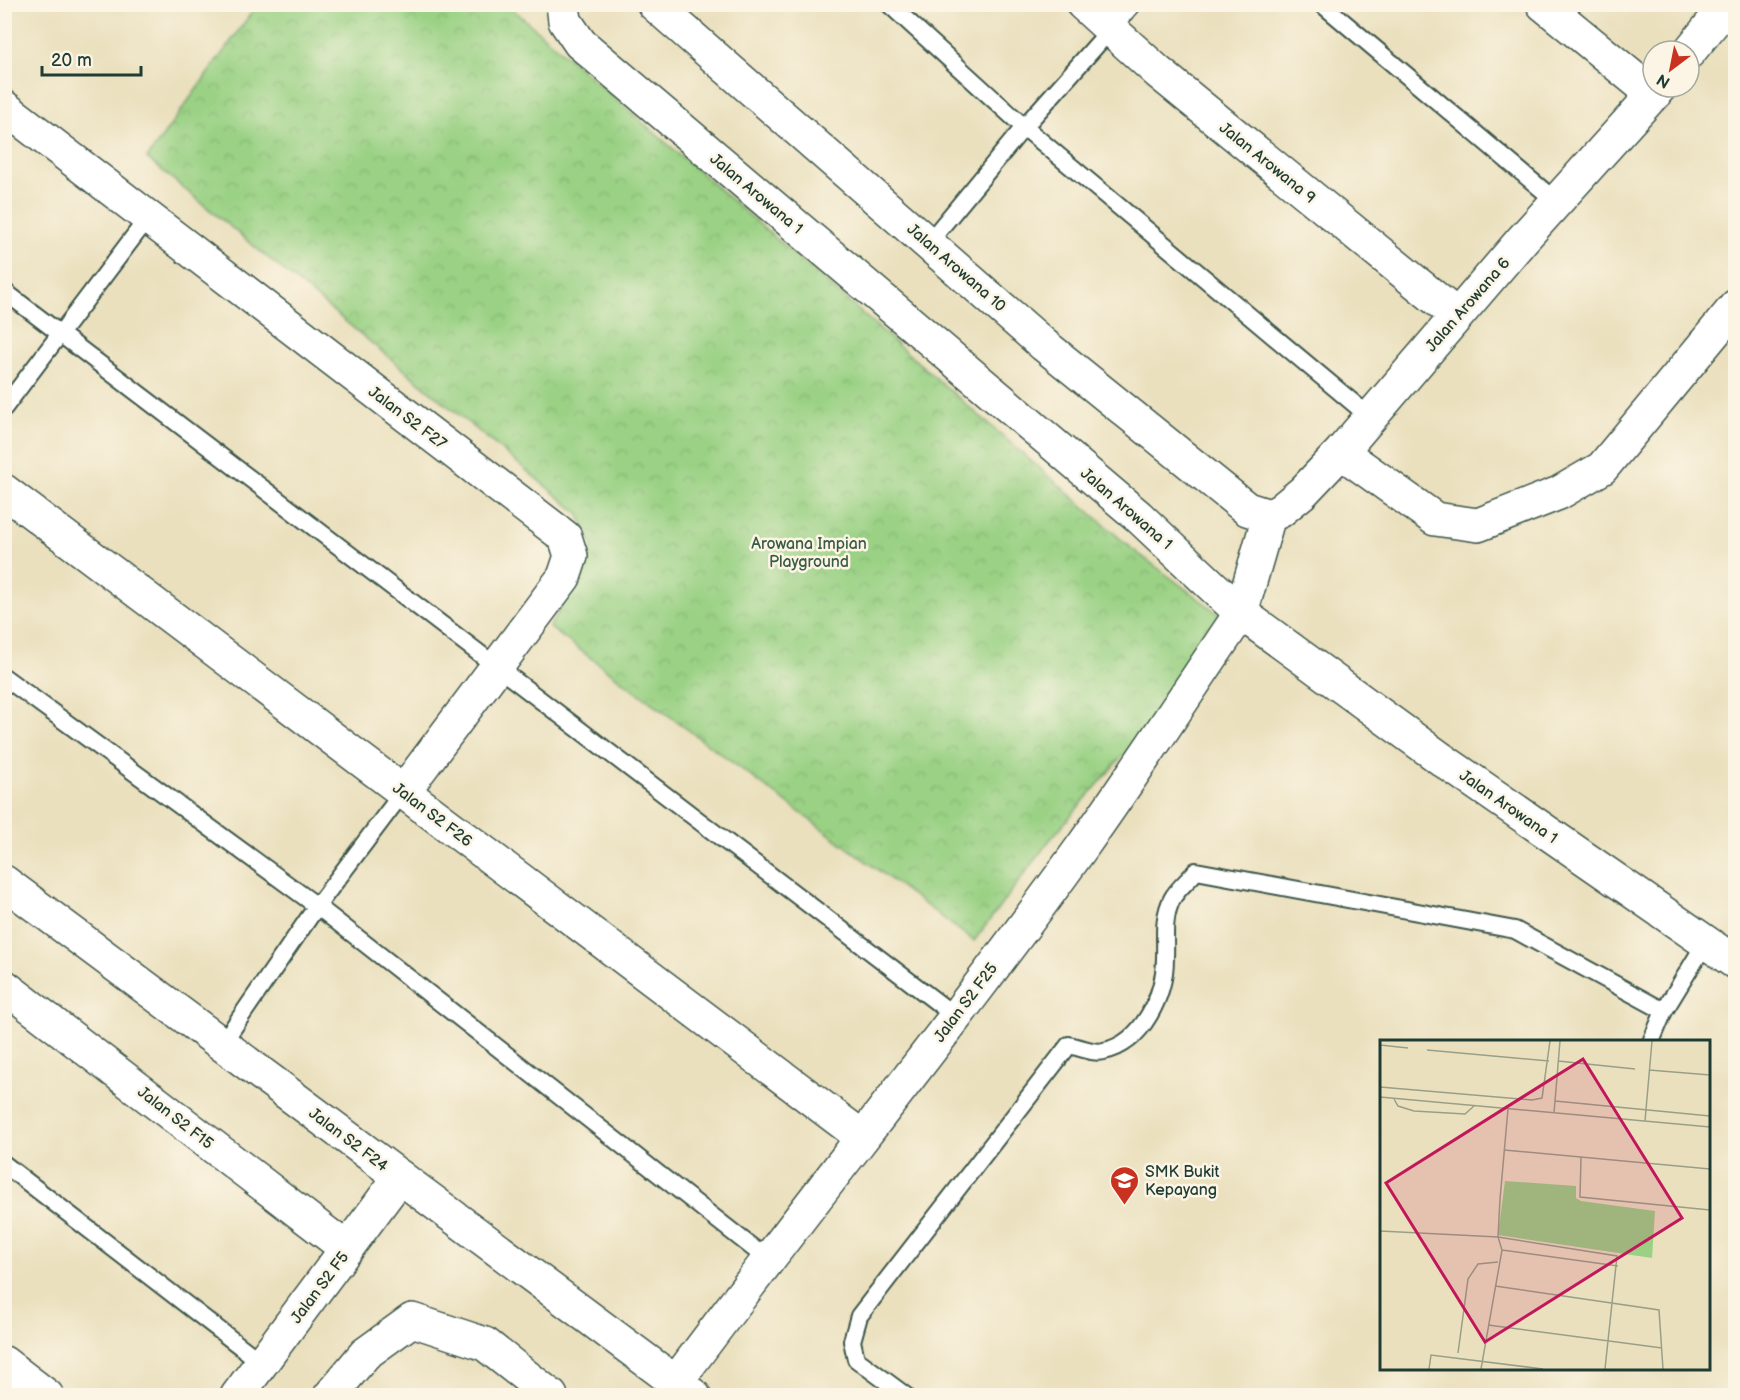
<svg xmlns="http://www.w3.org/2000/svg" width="1740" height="1400" font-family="'Balsamiq Sans',sans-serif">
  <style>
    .park { fill: url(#park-crowns); stroke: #5c875c; stroke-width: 1.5 }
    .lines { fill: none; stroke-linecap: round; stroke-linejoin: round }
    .service-casing { stroke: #3d5549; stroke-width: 20 }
    .minor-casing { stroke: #3d5549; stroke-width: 36 }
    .tertiary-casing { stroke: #3d5549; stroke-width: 36 }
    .service { stroke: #fff; stroke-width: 16 }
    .minor { stroke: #fff; stroke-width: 33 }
    .tertiary { stroke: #fff; stroke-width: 33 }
    .labels { text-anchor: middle; stroke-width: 5; stroke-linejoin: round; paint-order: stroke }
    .street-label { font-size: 16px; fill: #1f3d34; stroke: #fcf5e5 }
    .park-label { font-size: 16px; fill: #385b44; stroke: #fcf5e5 }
    .poi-label { font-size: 16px; fill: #1f3d34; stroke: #fcf5e5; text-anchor: start }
    .inset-road { fill: none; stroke: #999f87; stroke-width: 1.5 }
    .view { fill: #c2185b; fill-opacity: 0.15; stroke: #c2185b; stroke-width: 3 }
    .inset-edge { fill: none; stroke: #1f3d34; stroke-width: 3 }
  </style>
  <defs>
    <pattern id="park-crowns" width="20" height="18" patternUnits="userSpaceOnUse" patternTransform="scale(1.5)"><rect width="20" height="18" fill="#9ad184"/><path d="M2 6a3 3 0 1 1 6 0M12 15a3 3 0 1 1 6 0" fill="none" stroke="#84b473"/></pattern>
  </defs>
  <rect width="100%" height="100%" fill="#fcf5e5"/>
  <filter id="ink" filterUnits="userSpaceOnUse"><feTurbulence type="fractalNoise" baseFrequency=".0167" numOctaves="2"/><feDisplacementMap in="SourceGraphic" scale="12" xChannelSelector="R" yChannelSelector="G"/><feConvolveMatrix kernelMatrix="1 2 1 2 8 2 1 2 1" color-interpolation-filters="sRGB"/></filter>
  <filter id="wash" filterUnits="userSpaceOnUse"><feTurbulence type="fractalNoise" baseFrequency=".008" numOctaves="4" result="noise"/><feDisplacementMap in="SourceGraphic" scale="24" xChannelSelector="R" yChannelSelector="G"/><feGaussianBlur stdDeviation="1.35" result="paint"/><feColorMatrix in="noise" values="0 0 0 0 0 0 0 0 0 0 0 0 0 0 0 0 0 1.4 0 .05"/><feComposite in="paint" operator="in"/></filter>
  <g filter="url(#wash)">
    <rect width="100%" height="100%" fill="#eae0be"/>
    <path class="park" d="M257,5H508L1131,548L1235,626L1049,841L974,941L549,627L573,588L593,546L578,513L147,158Z"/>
  </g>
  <g filter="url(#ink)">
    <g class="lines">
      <defs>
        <path id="service" d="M889,4L1024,127L1370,417
          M1322,4L1558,203
          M929,242L1024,127L1133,4
          M4,291L955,1016
          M4,408L147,219
          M4,677L317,906L767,1259
          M1664,1011L1706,942
          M222,1044L317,906L403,792
          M4,1164L262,1363
          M906,1396L856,1359L852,1341L859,1316L1069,1045C1079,1047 1094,1054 1104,1051C1143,1043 1165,994 1165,958C1166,937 1162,919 1172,899C1177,889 1189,880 1196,871L1515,930L1664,1011L1651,1042"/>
        <path id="minor" d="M563,4L565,21L580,43L1138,516L1241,613L1269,516
          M654,4L1044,345L1247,509L1269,516
          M1083,4L1158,72L1456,315
          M1543,4L1654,95
          M1689,52L1728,4
          M4,107L565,537L571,556L564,577L403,792
          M1341,452L1435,519L1478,525L1559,493L1602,468L1736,306
          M4,491L862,1137
          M1269,516L1280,511L1303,492L1341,452L1522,240L1660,87
          M4,986L347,1249
          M4,1363L47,1396
          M237,1396L400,1177
          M330,1396L365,1354L412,1320L485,1344L551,1396"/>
        <path id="tertiary" d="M4,882L694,1396
          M676,1382C809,1202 951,1029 1082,847C1137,770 1188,691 1241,613L1444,761L1736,963"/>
      </defs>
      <use href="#service" class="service-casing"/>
      <use href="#minor" class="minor-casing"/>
      <use href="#tertiary" class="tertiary-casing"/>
      <use href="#service" class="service"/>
      <use href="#minor" class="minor"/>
      <use href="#tertiary" class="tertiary"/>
    </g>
  </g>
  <defs>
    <symbol id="school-pin" viewBox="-11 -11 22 30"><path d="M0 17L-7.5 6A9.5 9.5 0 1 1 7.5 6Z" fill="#c8321e" stroke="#fcf5e5"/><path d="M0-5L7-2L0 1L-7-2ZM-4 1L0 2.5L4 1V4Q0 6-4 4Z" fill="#fff"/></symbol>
  </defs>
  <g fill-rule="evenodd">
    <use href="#school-pin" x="1108" y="1164" width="33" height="45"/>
  </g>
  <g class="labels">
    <g class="street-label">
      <text transform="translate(1268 162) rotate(39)" y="6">Jalan Arowana 9</text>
      <text transform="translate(757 193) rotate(40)" y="6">Jalan Arowana 1</text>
      <text transform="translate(957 267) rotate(41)" y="6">Jalan Arowana 10</text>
      <text transform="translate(1467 304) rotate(-49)" y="6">Jalan Arowana 6</text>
      <text transform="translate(408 417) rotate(37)" y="6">Jalan S2 F27</text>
      <text transform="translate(1127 508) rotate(41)" y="6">Jalan Arowana 1</text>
      <text transform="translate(1509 806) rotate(35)" y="6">Jalan Arowana 1</text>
      <text transform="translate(433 814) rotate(37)" y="6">Jalan S2 F26</text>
      <text transform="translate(965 1002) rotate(-53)" y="6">Jalan S2 F25</text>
      <text transform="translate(176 1117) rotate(38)" y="6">Jalan S2 F15</text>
      <text transform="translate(349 1139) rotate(37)" y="6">Jalan S2 F24</text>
      <text transform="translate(319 1287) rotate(-53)" y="6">Jalan S2 F5</text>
    </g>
    <g class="park-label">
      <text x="809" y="549">Arowana Impian<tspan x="809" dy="18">Playground</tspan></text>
    </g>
    <g class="poi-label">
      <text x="1145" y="1177">SMK Bukit<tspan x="1145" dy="18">Kepayang</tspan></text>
    </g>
  </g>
  <g transform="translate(1380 1040)">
    <rect width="330" height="330" fill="#eae0be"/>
    <path d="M125,141L196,146V158L201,161L275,171L272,218L118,195Z" fill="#9ad184"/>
    <path class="inset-road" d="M0,5L28,8M47,10L169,21M178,21L255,29M269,30L330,35M0,47L152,60L162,58L170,1M0,57L330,87M14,59L18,66L34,71L85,74L94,66M175,61L330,76M174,73L180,1M265,81L272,1M124,110L330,129M201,117L200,157L330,170M0,191L118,197L237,216L225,329M122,210L118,197L120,159L128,69M122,210L238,226M115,246L279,270L283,329M108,285L282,308M78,313L88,239L98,224L118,222M49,329L51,315L163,329M101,329L122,210"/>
    <path class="view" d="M203,19L302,178L105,302L6,143Z"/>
    <rect width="330" height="330" class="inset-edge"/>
  </g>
  <rect width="1740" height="1400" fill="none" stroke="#fcf5e5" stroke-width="24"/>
  <g transform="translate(1671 69) rotate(212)"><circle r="28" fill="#fcf5e5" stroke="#a4ab9e" stroke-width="1.5"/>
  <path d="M0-4.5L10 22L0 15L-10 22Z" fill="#c8321e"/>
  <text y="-9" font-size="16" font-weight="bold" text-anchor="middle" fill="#1f3d34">N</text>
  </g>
  <path d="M42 66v9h99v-9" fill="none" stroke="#1f3d34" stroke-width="3"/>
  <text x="51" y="66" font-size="18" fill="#1f3d34" stroke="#fcf5e5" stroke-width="4.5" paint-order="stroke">20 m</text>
</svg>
